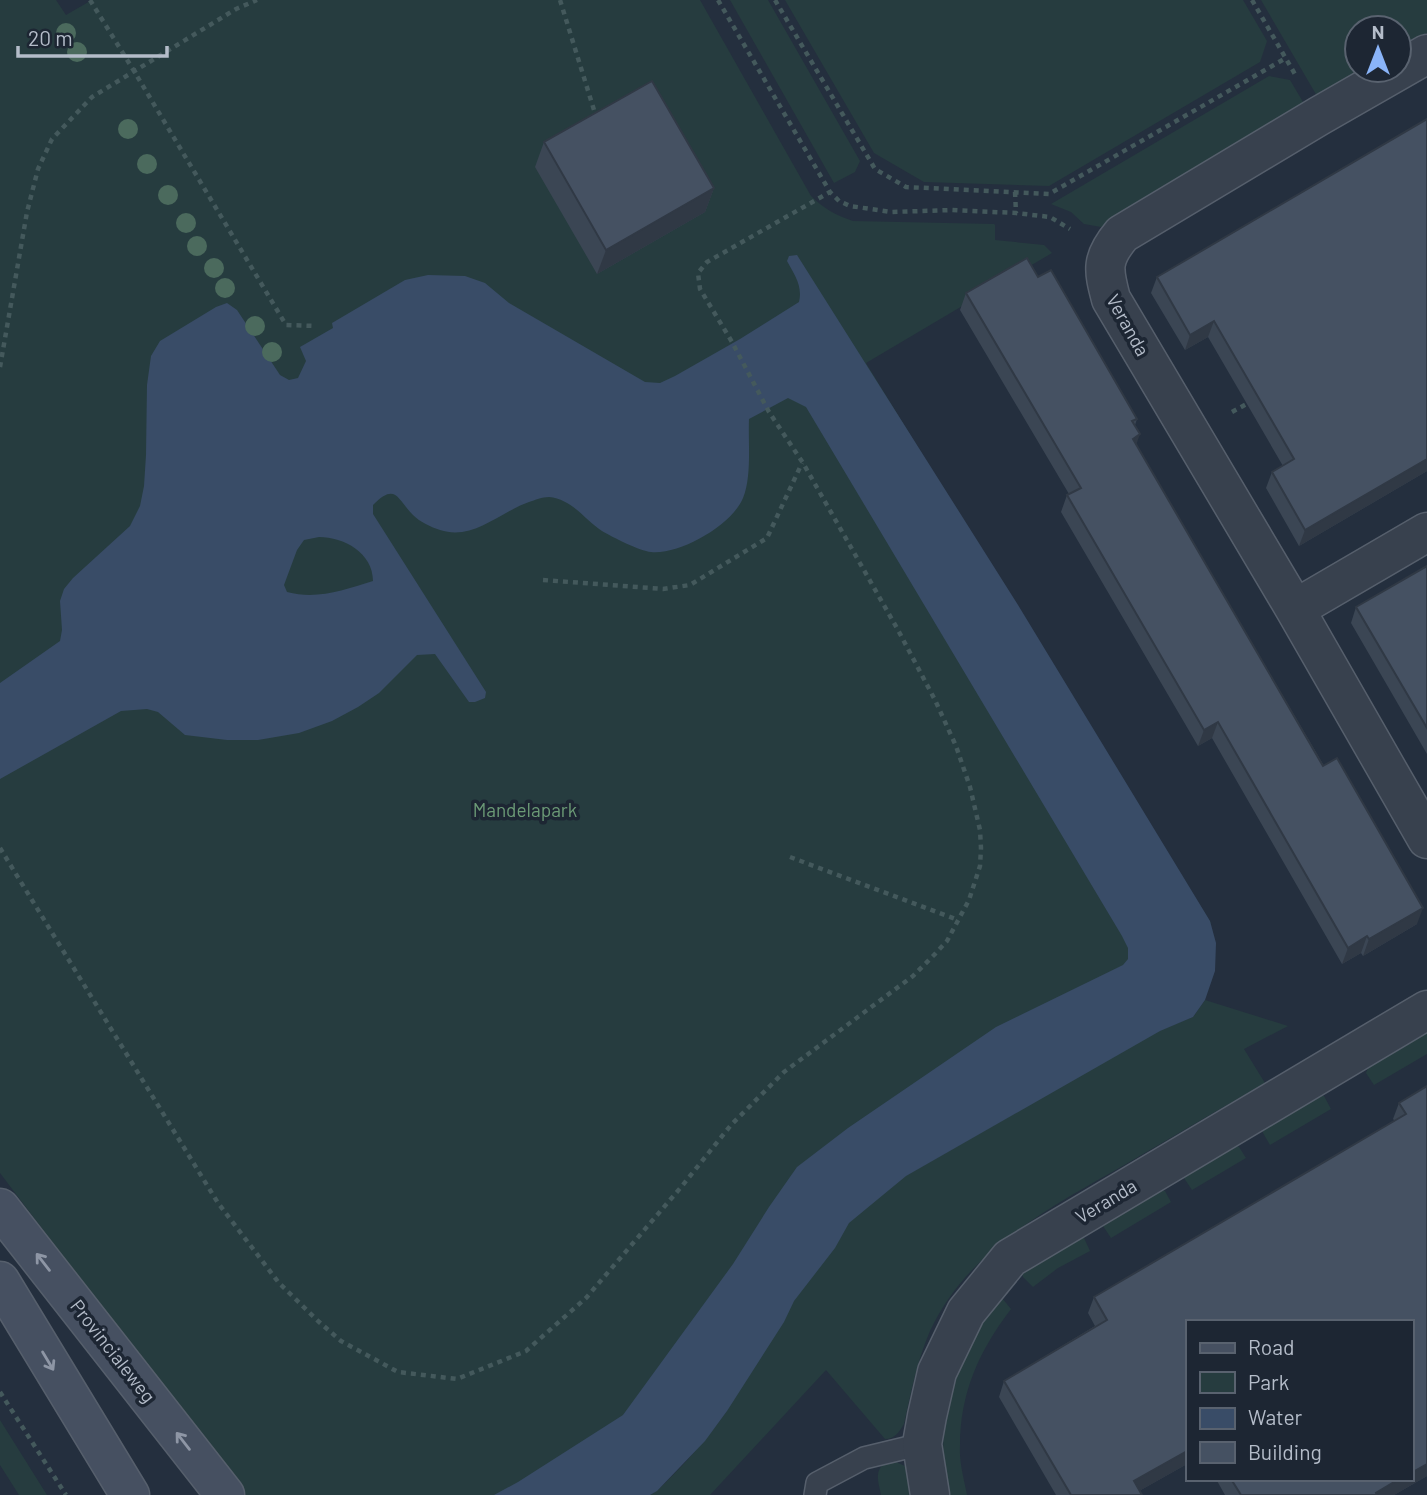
<svg xmlns="http://www.w3.org/2000/svg" width="1427" height="1495" font-family="Barlow,sans-serif">
  <style>
    .green { fill: #263c3f }
    .water { fill: #394c67; fill-rule: evenodd }
    .lines { fill: none; stroke-linecap: round; stroke-linejoin: round }
    .service-casing { stroke: #565f6c; stroke-width: 24 }
    .minor-casing { stroke: #565f6c; stroke-width: 41 }
    .secondary-casing { stroke: #565f6c; stroke-width: 41 }
    .path { stroke: #44595c; stroke-width: 4.5; stroke-dasharray: 5 5; stroke-linecap: butt }
    .service { stroke: #38414e; stroke-width: 21 }
    .minor { stroke: #38414e; stroke-width: 38 }
    .secondary { stroke: #465061; stroke-width: 38 }
    .tree { fill: #4b6a5d }
    .wall { fill: #3b4654 }
    .shaded-wall { fill: #303945 }
    .building { fill: #455162; stroke: #303945; stroke-width: 2 }
    .oneway { stroke: #8e96a5 }
    .labels { text-anchor: middle; stroke-width: 7; stroke-linejoin: round; paint-order: stroke }
    .street-label { font-size: 19px; fill: #b4bcc9; stroke: #1d2633 }
    .park-label { font-size: 19px; fill: #6b9a76; stroke: #1d2633 }
  </style>
  <rect width="100%" height="100%" fill="#242f3e"/>
  <path class="green" d="M0,0H56L66,15L92,0H700L811,196C824,209 836,215 853,221L994,224L995,225V240L1044,245L1052,253L866,363L1211,923L1163,1029L1193,1017L1205,1000L1288,1026L1244,1049L1265,1083C1218,1110 1172,1137 1126,1164C1051,1207 968,1249 930,1331C917,1361 911,1392 904,1424C899,1432 895,1439 885,1439L826,1370L710,1495H650C659,1490 665,1483 672,1476C692,1456 710,1434 727,1411L638,1495H244L0,1173Z
    M730,0H768L860,161L855,172L834,183Z
    M785,0H1243L1267,41L1260,62L1049,186L924,182L874,153Z
    M1261,0H1427V33L1399,49V28H1357V70H1363L1317,96Z
    M1269,76L1290,80L1306,107L1101,227L1084,224L1071,212L1051,204Z
    M1427,1032V1054L1374,1085L1366,1073L1368,1068Z
    M1320,1096H1324L1331,1109L1270,1145L1263,1133V1129Z
    M1235,1145L1239,1147L1246,1158L1192,1190L1184,1178V1174Z
    M1160,1189L1165,1191L1171,1202L1111,1238L1103,1226V1221Z
    M1079,1236L1084,1238L1090,1251L1058,1268L1033,1287L1023,1277L1022,1273Z
    M1002,1298L1011,1309C979,1351 960,1393 960,1446C959,1462 964,1479 967,1495H949L946,1483L943,1454L944,1416L948,1393L973,1331Z
    M0,1420L47,1495H19L0,1465Z
    M886,1461H894L907,1467L909,1495H881C878,1480 874,1472 886,1461Z"/>
  <path class="water" d="M797,255L1018,605L1210,921L1216,943L1215,971L1205,1000L1193,1017L1160,1031L906,1176L849,1223L835,1248L794,1301L784,1322L727,1411L705,1441L657,1491L650,1495H494L518,1482L623,1415L733,1264L769,1207L797,1167L848,1128L996,1027L1123,965L1128,959V948L1122,936L806,407L788,398L749,419C748,443 752,476 743,498C732,525 680,555 651,552C640,551 612,537 602,531C585,520 572,499 549,497C542,497 535,500 529,502C500,512 473,541 440,530C431,527 420,522 413,515C397,499 396,482 373,505V514L486,692L485,698L475,702H469L435,654L417,655L379,693L358,707L332,721L299,733L258,740H227L185,735L158,712L147,709L121,711L0,779V683L60,641L62,630L60,601L64,589L73,578L130,526L140,506L144,486L146,455L147,385L151,356L160,341L216,307L227,303L237,310L280,375L289,380L298,378L306,361L300,347L333,328L332,323L405,280L428,275L465,276L485,283L509,303L645,382L660,383L675,376L740,339L799,302C803,286 794,274 787,261L789,256ZM319,537C344,537 373,553 373,581C344,590 317,600 287,592L284,585L297,550L304,540Z"/>
  <g class="lines">
    <defs>
      <path id="service" d="M815,1495L817,1483L864,1458L922,1444"/>
      <path id="minor" d="M1427,54L1319,116L1122,234C1101,259 1103,269 1111,299L1295,609L1427,839
        M1295,609L1427,532
        M930,1495L922,1444L927,1416L937,1372L966,1312L1010,1258L1427,1010"/>
      <path id="secondary" d="M0,1208L225,1495
        M0,1281L130,1495"/>
    </defs>
    <use href="#service" class="service-casing"/>
    <use href="#minor" class="minor-casing"/>
    <use href="#secondary" class="secondary-casing"/>
    <path class="path" d="M90,0L134,71L286,325L316,326
      M560,0L594,110
      M718,0L830,192L839,201L850,206L891,212L952,210L1016,213L1050,217L1070,229
      M775,0L875,169L906,187L1049,194L1286,58
      M1252,0L1296,76
      M1015,192L1016,213
      M0,367L27,212L38,169L52,139L92,97L236,9L257,0
      M1232,412L1252,401
      M543,580L663,589L690,585L767,538L802,463
      M0,848L218,1203L279,1283L318,1321L341,1341L398,1372L457,1379L526,1351L586,1298L682,1186L731,1125L784,1072L913,976L934,955L947,941L969,900L980,866L981,848L980,830L970,787L956,746L935,700L898,630L803,463L769,412L732,342L700,289L698,273L707,262L830,192
      M790,857L958,920
      M0,1392L66,1495"/>
    <use href="#service" class="service"/>
    <use href="#minor" class="minor"/>
    <use href="#secondary" class="secondary"/>
  </g>
  <g class="tree">
    <circle cx="66" cy="33" r="10"/>
    <circle cx="77" cy="52" r="10"/>
    <circle cx="128" cy="129" r="10"/>
    <circle cx="147" cy="164" r="10"/>
    <circle cx="168" cy="195" r="10"/>
    <circle cx="186" cy="223" r="10"/>
    <circle cx="197" cy="246" r="10"/>
    <circle cx="214" cy="268" r="10"/>
    <circle cx="225" cy="288" r="10"/>
    <circle cx="255" cy="326" r="10"/>
    <circle cx="272" cy="352" r="10"/>
  </g>
  <path class="wall" d="M1427,119V471L1299,546L1266,488L1272,472L1283,466L1208,337L1185,350L1151,293L1157,277Z
    M544,142L714,188L705,212L597,274L535,167Z
    M1038,277L1137,419L1135,425L1136,446L1417,924L1363,956L1361,953L1342,964L1212,738L1198,746L1061,512L1067,495L1069,494L960,310L966,293Z
    M1427,566V754L1351,623L1356,607Z
    M1427,1086V1476L1394,1495H1225L1216,1479H1411L1187,1322V1464L1139,1491L1142,1495H1056L999,1397L1004,1381L1095,1326L1088,1313L1094,1297L1395,1121L1393,1119L1399,1103Z"/>
  <path class="shaded-wall" d="M714,188L705,212L597,274L606,250Z
    M1214,321L1208,337L1185,350L1190,335Z
    M1140,434L1134,451L1133,439Z
    M1427,459V471L1299,546L1305,530Z
    M1218,722L1212,738L1198,746L1204,730Z
    M1423,908L1417,924L1363,956L1369,939Z
    M1367,936L1361,953L1342,964L1348,948Z
    M1187,1451V1464L1132,1495L1134,1481Z
    M1427,1464V1476L1394,1495H1375L1376,1493L1399,1479H1411V1473Z"/>
  <path class="building" d="M652,81L714,188L606,250L544,142Z
    M1427,119V459L1305,530L1272,472L1294,459L1214,321L1190,335L1157,277Z
    M1027,258L1038,277L1051,270L1137,419L1132,421L1140,434L1133,439L1258,654L1323,766L1337,758L1423,908L1369,939L1367,936L1348,948L1218,722L1204,730L1067,495L1081,488L966,293Z
    M1427,566V728L1356,607Z
    M1427,1086V1464L1411,1473V1322H1187V1451L1134,1481L1142,1495H1071L1004,1381L1107,1320L1094,1297L1406,1114L1399,1103Z
    M1231,1479H1399L1376,1493L1377,1495H1241Z"/>
  <defs><path id="oneway-shaft" d="M-6 0H5M1.5-3L5.5 0L1.5 3" fill="none" stroke-width="1.6" stroke-linecap="round" stroke-linejoin="round" transform="scale(1.75)"/></defs>
  <g class="oneway">
    <use href="#oneway-shaft" transform="translate(43 1262) rotate(-128)"/>
    <use href="#oneway-shaft" transform="translate(48 1361) rotate(59)"/>
    <use href="#oneway-shaft" transform="translate(183 1441) rotate(-128)"/>
  </g>
  <g class="labels">
    <g class="street-label">
      <text transform="translate(1128 325) rotate(61)" y="7">Veranda</text>
      <text transform="translate(1106 1201) rotate(-31)" y="7">Veranda</text>
      <text transform="translate(113 1351) rotate(52)" y="7">Provincialeweg</text>
    </g>
    <g class="park-label">
      <text x="525" y="817">Mandelapark</text>
    </g>
  </g>
  <rect x="1186" y="1320" width="228" height="161" fill="#1d2633" stroke="#59626f" stroke-width="2"/>
  <rect x="1200" y="1343" width="35" height="10" fill="#465061" stroke="#59626f" stroke-width="2"/>
  <text x="1248" y="1355" font-size="21" fill="#b4bcc9">Road</text>
  <rect x="1200" y="1372" width="35" height="21" fill="#263c3f" stroke="#59626f" stroke-width="2"/>
  <text x="1248" y="1390" font-size="21" fill="#b4bcc9">Park</text>
  <rect x="1200" y="1408" width="35" height="21" fill="#394c67" stroke="#59626f" stroke-width="2"/>
  <text x="1248" y="1425" font-size="21" fill="#b4bcc9">Water</text>
  <rect x="1200" y="1442" width="35" height="21" fill="#455162" stroke="#59626f" stroke-width="2"/>
  <text x="1248" y="1460" font-size="21" fill="#b4bcc9">Building</text>
  <g transform="translate(1378 49)"><circle r="33" fill="#1d2633" stroke="#59626f" stroke-width="2"/>
  <path d="M0-5L12 26L0 18L-12 26Z" fill="#8ab4f8"/>
  <text y="-10" font-size="19" font-weight="bold" text-anchor="middle" fill="#b4bcc9">N</text>
  </g>
  <path d="M18 46v10h149v-10" fill="none" stroke="#b4bcc9" stroke-width="3.5"/>
  <text x="28" y="46" font-size="21" fill="#b4bcc9" stroke="#1d2633" stroke-width="5" paint-order="stroke">20 m</text>
</svg>
